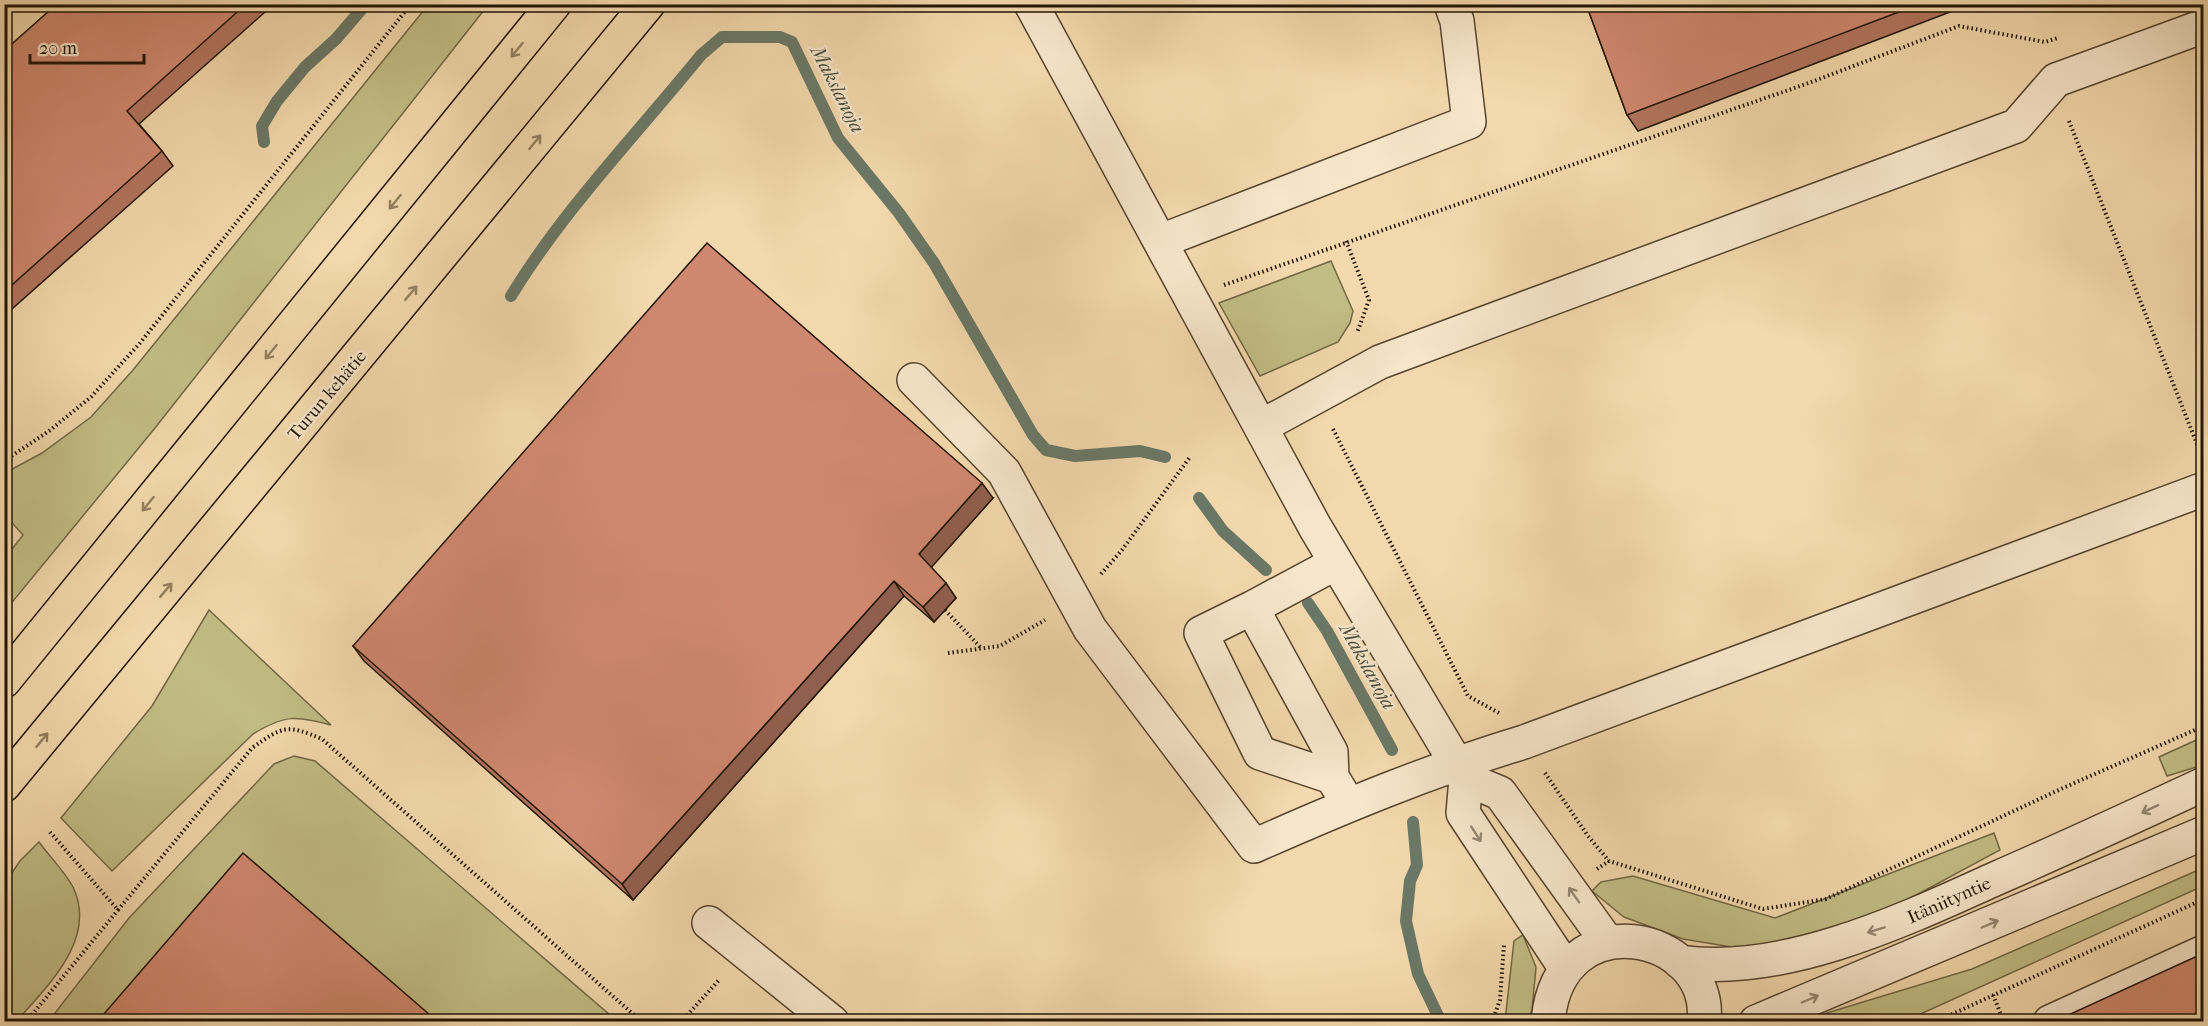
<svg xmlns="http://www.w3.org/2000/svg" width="2208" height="1026" font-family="'IM FELL French Canon',serif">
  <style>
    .green { fill: #c2bd85; stroke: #716845; stroke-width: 1.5 }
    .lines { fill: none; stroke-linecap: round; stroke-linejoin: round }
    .stream { stroke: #6a7867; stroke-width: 12 }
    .minor-casing { stroke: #55452f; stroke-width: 36 }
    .highway-casing { stroke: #201405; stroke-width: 36 }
    .path { stroke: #201405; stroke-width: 4; stroke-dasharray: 1.5 3; stroke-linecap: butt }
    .minor { stroke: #f7e6ca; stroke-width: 33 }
    .highway { stroke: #f3d9ad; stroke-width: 33 }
    .wall { fill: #b2755f; stroke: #201405; stroke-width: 1.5 }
    .shaded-wall { fill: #915f4e; stroke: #201405; stroke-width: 1.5 }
    .building { fill: #cf886f; stroke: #201405; stroke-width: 1.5 }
    .oneway { stroke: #948061 }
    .oneway2 { stroke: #968871 }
    .labels { text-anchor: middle; stroke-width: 5; stroke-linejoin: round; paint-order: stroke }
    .street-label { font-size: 18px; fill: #201405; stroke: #f7e6ca }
    .water-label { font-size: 20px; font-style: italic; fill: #4b4e3e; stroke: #f7e6ca }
  </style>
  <rect width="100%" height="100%" fill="#f3d9ad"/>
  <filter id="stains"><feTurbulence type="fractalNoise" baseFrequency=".00333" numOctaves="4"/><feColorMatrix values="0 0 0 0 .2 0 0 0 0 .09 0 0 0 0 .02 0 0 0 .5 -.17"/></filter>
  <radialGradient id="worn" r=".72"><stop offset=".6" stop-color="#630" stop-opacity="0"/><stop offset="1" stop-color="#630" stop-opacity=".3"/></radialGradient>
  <path class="green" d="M428,5H488L155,428L5,611V558L23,535L6,516L5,473L42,453L91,417L133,370Z
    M1331,261L1353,311L1350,323L1338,342L1260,376L1219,303Z
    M209,610L331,725C296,715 284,715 253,734L112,871L61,818L152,706Z
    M2203,737V765L2167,776L2159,757Z
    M294,756L315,761L617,1021L48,1022L129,918L274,764Z
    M1994,833L2000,850L1883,913L1808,937L1750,950L1683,939L1624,917L1592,891L1601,882L1633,876L1775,918Z
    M39,842C50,857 65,872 73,887C98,939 47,986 17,1021H5V883L20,861Z
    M2203,868V886L1905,1021L1797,1022L1972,969Z
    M1523,935L1536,967L1532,1010L1527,1021H1505L1514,941Z"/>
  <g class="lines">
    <path class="stream" d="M264,142L262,126L277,101L305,67L336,39L366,4
      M511,296C564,209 637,134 701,55L722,37H780L792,42L838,138L899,213L934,263L1033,435L1046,450L1075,456L1140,451L1165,457
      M1199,498L1223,531L1266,570
      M1308,603L1327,631L1392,750
      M1413,822L1417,865L1410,881L1406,921L1418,974L1441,1022"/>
    <defs>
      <path id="minor" d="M1031,4L1315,527L1456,763L1466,779L1500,793L1608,943
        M1161,241L1469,122L1457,21L1451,4
        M914,380L1004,472L1090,629L1254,846C1342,807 1431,770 1524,742L2204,489
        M1262,426L1380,362L2016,126L2056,80L2204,26
        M1336,563L1252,608L1331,752L1332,777L1349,805
        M1252,608L1201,633L1260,753L1332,777
        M1466,779L1463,813L1566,969
        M709,923L832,1022
        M1680,962C1784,977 1904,920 1997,878C2066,848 2135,816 2204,784
        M1548,1022C1558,899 1714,931 1704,1022
        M1756,1022L2204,833
        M2050,1022L2204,952"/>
      <path id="highway" d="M4,681L554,4
        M4,785L648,4"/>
    </defs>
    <use href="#minor" class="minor-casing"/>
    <use href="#highway" class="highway-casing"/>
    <path class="path" d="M2069,121L2201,454
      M1346,241L1369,300L1357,333
      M1224,285L1806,84L1959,26L2045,42L2058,38
      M1333,429L1468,696L1499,713
      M4,461L49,431L91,397L140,343L411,4
      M1101,574L1122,550L1190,457
      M945,610L982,649
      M948,653L1000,646L1045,620
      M1545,773L1588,836L1609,861L1763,909L1826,899L2063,788L2204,726
      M50,832L118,910L252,748C283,726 287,724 322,739L642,1022
      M1597,869L1609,861
      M1993,995L2004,1022
      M26,1022L118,910
      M681,1022L720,979
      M1492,1022L1500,1000L1504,944
      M1935,1022L2204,899"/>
    <use href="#minor" class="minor"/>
    <use href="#highway" class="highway"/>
  </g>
  <path class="wall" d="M57,4H274L139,124L162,151L173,166L4,316V51Z
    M1586,4H1971L1638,131L1627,115Z
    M993,498L931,567L956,598L934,622L904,596L633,900L364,661L353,646Z"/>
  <path class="shaded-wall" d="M982,483L993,498L929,570L919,554Z
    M894,581L904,596L633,900L622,884Z
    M946,583L956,598L934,622L923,607Z"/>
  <path class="building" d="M57,4H246L127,111L162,151L4,292V51Z
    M1586,4H1920L1627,115Z
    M707,243L982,483L919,554L946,583L923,607L894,581L622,884L353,646Z
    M243,853L438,1022H97Z
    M2204,953V1022H2053Z"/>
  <defs><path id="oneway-shaft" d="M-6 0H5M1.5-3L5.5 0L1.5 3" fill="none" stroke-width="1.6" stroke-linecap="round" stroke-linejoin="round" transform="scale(1.5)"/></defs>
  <g class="oneway">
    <use href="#oneway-shaft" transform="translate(517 50) rotate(129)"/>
    <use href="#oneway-shaft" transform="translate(535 142) rotate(-51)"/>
    <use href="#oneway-shaft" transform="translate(395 202) rotate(129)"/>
    <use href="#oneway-shaft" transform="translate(411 293) rotate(-50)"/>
    <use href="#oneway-shaft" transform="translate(271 352) rotate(129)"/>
    <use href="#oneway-shaft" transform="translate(148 504) rotate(129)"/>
    <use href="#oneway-shaft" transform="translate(166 590) rotate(-50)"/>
    <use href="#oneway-shaft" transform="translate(42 740) rotate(-51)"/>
  </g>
  <g class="oneway2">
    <use href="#oneway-shaft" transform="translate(2150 809) rotate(155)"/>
    <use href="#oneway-shaft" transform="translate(1476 834) rotate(57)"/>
    <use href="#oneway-shaft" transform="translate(1574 895) rotate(-125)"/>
    <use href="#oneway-shaft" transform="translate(1990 924) rotate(-23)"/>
    <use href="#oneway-shaft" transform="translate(1876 930) rotate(163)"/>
    <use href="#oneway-shaft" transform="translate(1810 999) rotate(-23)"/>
  </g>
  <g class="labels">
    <g class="street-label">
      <text transform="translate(327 395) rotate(-50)" y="6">Turun kehätie</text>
      <text transform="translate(1949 900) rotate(-24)" y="6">Itäniityntie</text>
    </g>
    <g class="water-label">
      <text transform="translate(838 89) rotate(63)" y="7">Makslanoja</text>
      <text transform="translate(1368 666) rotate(61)" y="7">Makslanoja</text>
    </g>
  </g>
  <rect width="2208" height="1026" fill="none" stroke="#f3d9ad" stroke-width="24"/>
  <rect x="6" y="6" width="2196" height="1014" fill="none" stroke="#201405" stroke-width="3"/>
  <rect x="12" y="12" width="2184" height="1002" fill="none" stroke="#201405" stroke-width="1.5"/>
  <path d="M30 54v9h114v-9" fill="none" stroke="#201405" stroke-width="3"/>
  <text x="39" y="54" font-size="18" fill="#201405" stroke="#f7e6ca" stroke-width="4.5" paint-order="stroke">20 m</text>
  <rect width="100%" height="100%" filter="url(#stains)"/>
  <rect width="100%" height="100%" fill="url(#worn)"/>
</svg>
